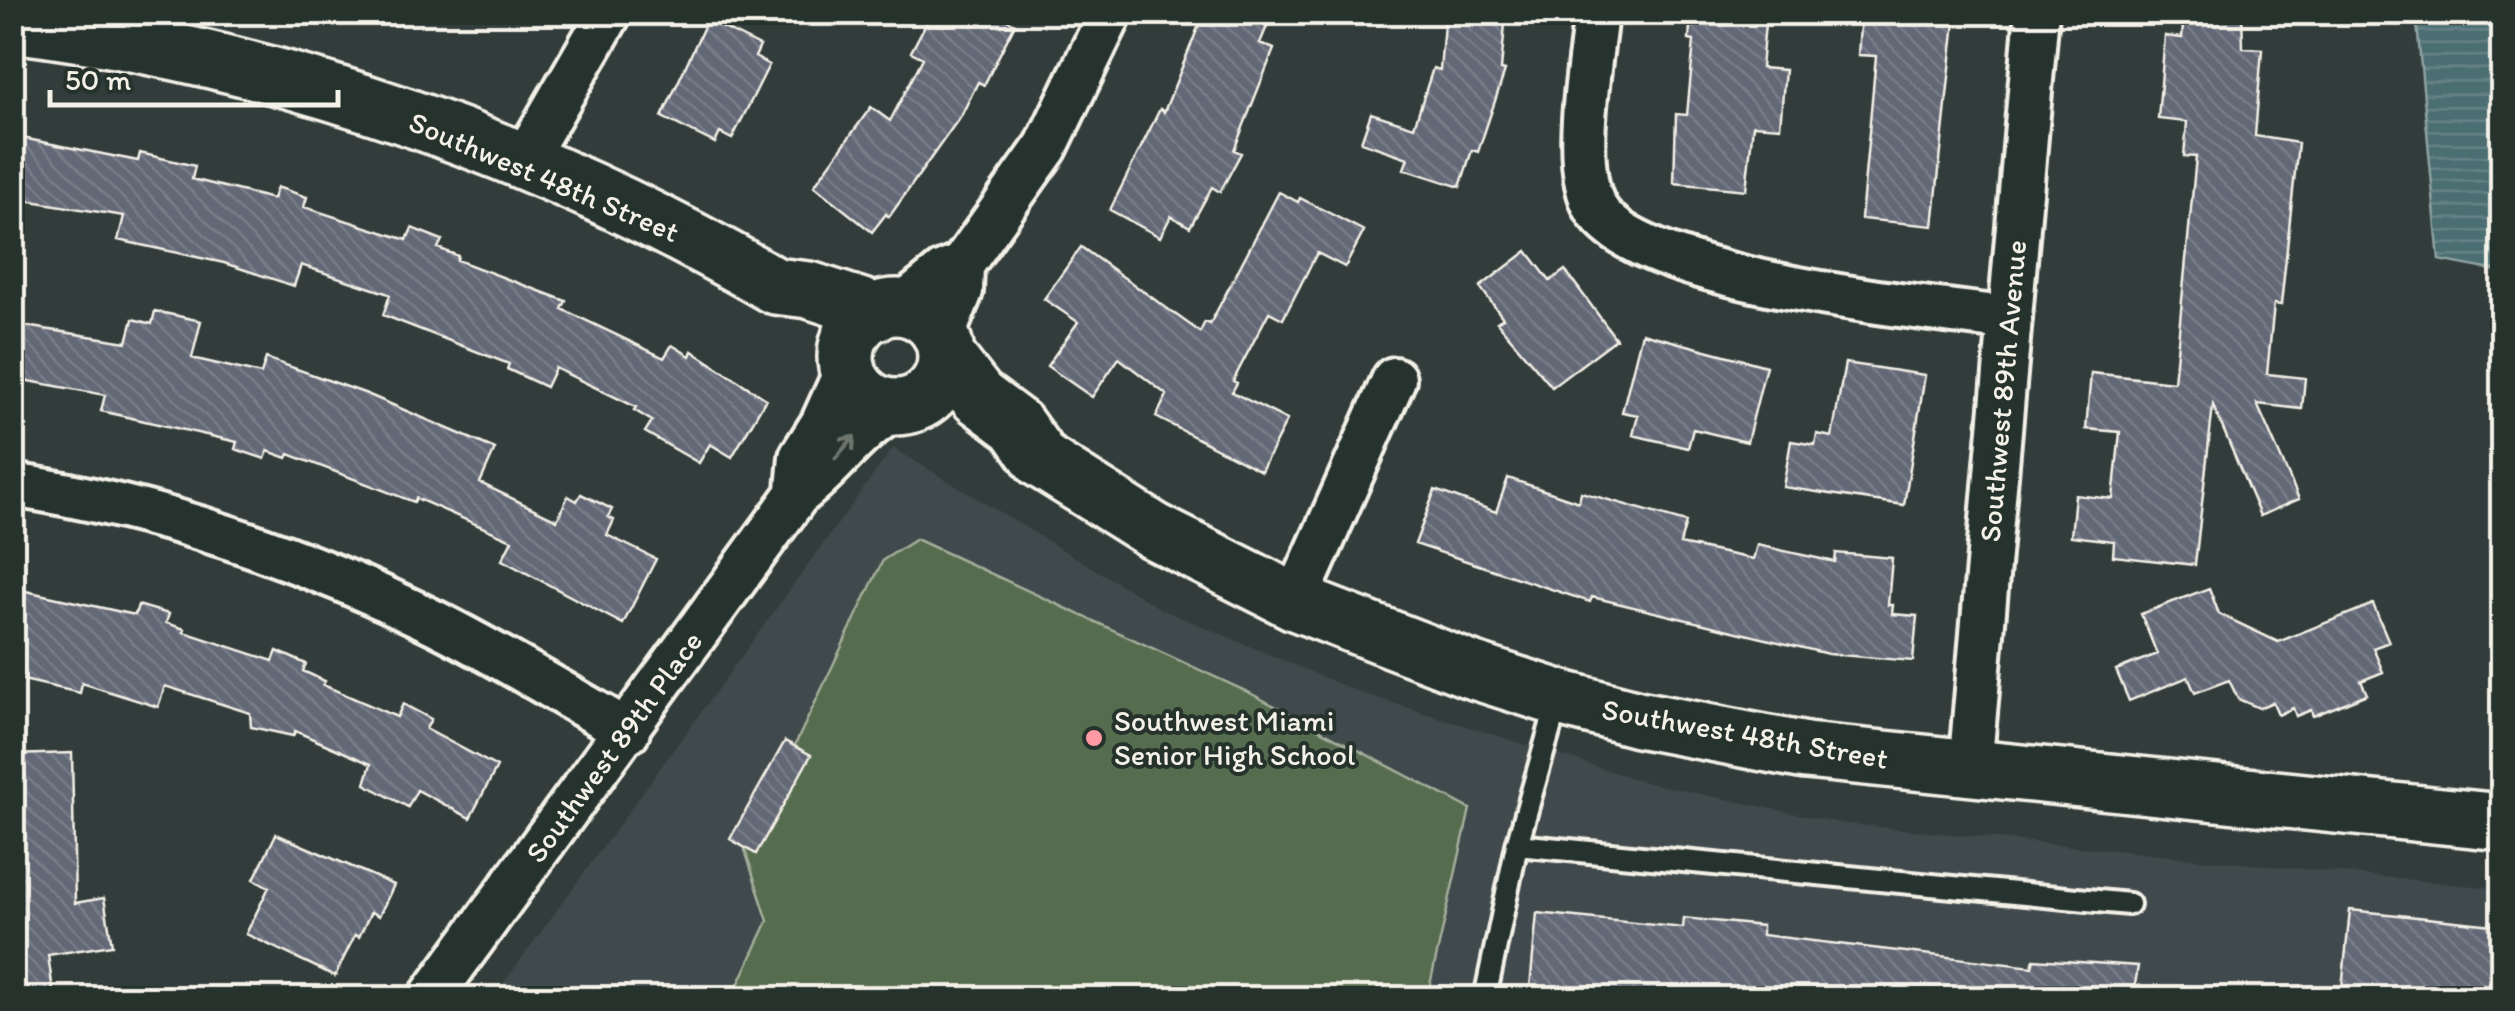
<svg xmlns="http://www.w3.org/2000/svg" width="2515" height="1011" font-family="Itim,sans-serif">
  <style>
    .built { fill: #404a4c }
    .garden { fill: #576c4f; stroke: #a6ae9c; stroke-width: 2.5 }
    .water { fill: url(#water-rules); stroke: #8fa2a2; stroke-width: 2.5 }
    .building { fill: url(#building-back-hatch); stroke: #f4f1e8; stroke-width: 2.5 }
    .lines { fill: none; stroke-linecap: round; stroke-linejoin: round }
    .lane-casing { stroke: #f4f1e8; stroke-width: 28 }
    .street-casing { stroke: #f4f1e8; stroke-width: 50 }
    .secondary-casing { stroke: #f4f1e8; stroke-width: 62 }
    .lane { stroke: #26332d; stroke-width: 20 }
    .street { stroke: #26332d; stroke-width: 42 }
    .secondary { stroke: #26332d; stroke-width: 55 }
    .oneway { stroke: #6e766e }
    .poi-dot { fill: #ff9aa2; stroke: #26332d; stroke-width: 4 }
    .labels { text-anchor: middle; stroke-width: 8; stroke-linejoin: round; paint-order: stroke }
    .street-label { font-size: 30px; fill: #f4f1e8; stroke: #26332d }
    .poi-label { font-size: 30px; fill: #f4f1e8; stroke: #26332d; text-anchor: start }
  </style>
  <defs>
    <pattern id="water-rules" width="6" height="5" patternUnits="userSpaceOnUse" patternTransform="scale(2.5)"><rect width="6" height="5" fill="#4c6e73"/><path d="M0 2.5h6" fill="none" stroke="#668387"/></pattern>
    <pattern id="building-back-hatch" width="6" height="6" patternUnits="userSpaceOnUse" patternTransform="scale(2.5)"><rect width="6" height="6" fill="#626775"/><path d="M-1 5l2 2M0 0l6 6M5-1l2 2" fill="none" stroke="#797d89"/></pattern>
  </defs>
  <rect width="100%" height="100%" fill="#323d3b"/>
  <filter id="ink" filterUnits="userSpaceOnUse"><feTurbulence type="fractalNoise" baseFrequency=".01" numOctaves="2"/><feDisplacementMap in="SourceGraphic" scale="20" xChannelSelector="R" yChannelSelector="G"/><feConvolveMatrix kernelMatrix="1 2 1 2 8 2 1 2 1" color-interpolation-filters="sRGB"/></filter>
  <g filter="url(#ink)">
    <path class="built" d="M893,448L1161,609L1361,693L1648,783L1840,823L2502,889V998H493Z"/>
    <path class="garden" d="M916,539L1250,693L1470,809L1427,998H732L768,921L745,850L883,560Z"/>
    <path class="water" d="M2416,13H2502V272L2439,260Z"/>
    <path class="building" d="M932,12H992L1015,24L984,85L978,82L962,114L889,217L886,214L872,232L814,186L871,107L890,121L923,58L911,52Z
      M1218,12H1273L1260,43L1274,49L1234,150L1241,153L1220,192L1212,187L1190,227L1171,216L1160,237L1110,210L1160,109L1164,112L1201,20L1213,24Z
      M1445,12H1506L1501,70L1505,71L1478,152L1472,150L1460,187L1404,169L1408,158L1361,142L1371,113L1414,127L1433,68L1440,70Z
      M1691,12H1766L1761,68L1785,70L1780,127L1753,125L1746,190L1674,183L1676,114L1687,115L1694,41L1689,40Z
      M1861,12H1956L1933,226L1861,219L1876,56L1858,55Z
      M2184,12H2242L2243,48L2262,49L2255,136L2298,143L2281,305L2274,304L2267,374L2305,378L2302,409L2257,404L2299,499L2260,516L2213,405L2195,565L2113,556L2114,541L2071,536L2075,495L2113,499L2120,432L2086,429L2091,373L2174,382L2196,157L2184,156L2187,122L2158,119L2165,36L2182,38Z
      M707,20L760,46L755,57L769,65L732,139L720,133L715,143L662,117Z
      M12,136L138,161L140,153L195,166L192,179L273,199L277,187L307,197L304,207L407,240L412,228L442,240L438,248L458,256L457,260L566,301L562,309L664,358L672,345L690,356L692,351L766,399L732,457L710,444L699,463L645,432L652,421L634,410L636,407L555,368L546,387L507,369L509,364L383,315L390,295L386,293L301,265L294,286L224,263L118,240L124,216L12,198Z
      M1279,192L1298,202L1300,198L1364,231L1345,267L1317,253L1283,319L1269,312L1233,381L1237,383L1232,392L1287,420L1261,471L1156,417L1167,395L1119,358L1092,397L1047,366L1078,322L1044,299L1081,247L1200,332L1205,322L1210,324Z
      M1527,251L1550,281L1565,270L1616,339L1552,387L1497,322L1503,318L1480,287Z
      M155,311L201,321L192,358L261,374L266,358L367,394L495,449L480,483L557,520L568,496L577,501L581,494L612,509L608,517L614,520L607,535L656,559L623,624L502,560L512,540L416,498L414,502L289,454L287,458L268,451L265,459L235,449L237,442L101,411L105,395L12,378V324L127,342L133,319L152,324Z
      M1642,333L1766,366L1747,442L1693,429L1688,448L1633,435L1638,415L1622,412Z
      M1845,363L1925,375L1904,505L1783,487L1791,441L1815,445L1817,434L1832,437Z
      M1508,478L1579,502L1581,492L1686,522L1680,544L1753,559L1757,545L1835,562L1836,553L1892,558L1888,605H1893L1892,614L1917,616L1913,661L1828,654L1592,597L1590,602L1415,544L1435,490L1496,512Z
      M12,588L135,615L138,605L169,614L166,623L185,629L184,632L273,661L277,651L306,664L303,671L325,681L323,685L397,717L403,704L431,719L426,729L497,767L470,818L417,790L408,807L365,784L371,764L295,731L293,736L251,727L250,713L165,686L158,707L82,683L80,693L19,679L21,669L12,667Z
      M2209,588L2219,614L2278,642L2373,604L2389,642L2373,648L2383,672L2361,681L2367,694L2313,716L2311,710L2296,716L2293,708L2278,715L2273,702L2259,708L2238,699L2229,680L2195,693L2188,677L2129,701L2116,670L2157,654L2141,614Z
      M785,741L811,755L756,854L730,839Z
      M72,753L75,903L104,898L112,945L48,955L54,998H12V755Z
      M276,834L394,885L379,916L371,912L359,937L355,935L335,976L246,934L269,887L254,879Z
      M2350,910L2502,926V998H2341Z
      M1537,913L1683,928L1684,918L1762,926V935L2032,967L2034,959L2138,966L2133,998H1529Z"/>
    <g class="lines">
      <defs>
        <path id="lane" d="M1517,845L2129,904
          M1485,998L1517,845L1558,700"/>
        <path id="street" d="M1596,12C1591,64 1570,164 1596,209C1640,282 1924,307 2010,319
          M523,162L610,12
          M900,308L943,273L962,265L977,244L1046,147L1111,12
          M942,338L961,291L962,265
          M12,485C158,507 303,557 434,622C500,655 564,695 628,731
          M798,490L801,457L822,424L847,369
          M1295,602L1394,379
          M1970,769L2037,12
          M430,998L797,495C836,466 854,431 899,407"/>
        <path id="secondary" d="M12,24C281,58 541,150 775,286L809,290L877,312
          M846 357a50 50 0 1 1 100 0a50 50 0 1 1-100 0Z
          M946,356L978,397L1017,426L1041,460L1154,531L1295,602L1471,670L1559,698L1638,719L1806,751L2502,822"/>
      </defs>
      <use href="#lane" class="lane-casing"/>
      <use href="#street" class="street-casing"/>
      <use href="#secondary" class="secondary-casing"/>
      <use href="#lane" class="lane"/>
      <use href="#street" class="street"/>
      <use href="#secondary" class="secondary"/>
    </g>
    <defs><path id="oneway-shaft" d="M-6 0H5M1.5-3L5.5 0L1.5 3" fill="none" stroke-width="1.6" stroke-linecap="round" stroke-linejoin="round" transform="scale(2.5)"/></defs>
    <use class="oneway" href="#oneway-shaft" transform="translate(845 447) rotate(-49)"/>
  </g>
  <circle class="poi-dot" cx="1094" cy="738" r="10"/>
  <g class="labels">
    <g class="street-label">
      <text transform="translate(544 177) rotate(23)" y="10">Southwest 48th Street</text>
      <text transform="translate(2003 391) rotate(-85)" y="10">Southwest 89th Avenue</text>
      <text transform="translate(1745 734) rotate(10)" y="10">Southwest 48th Street</text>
      <text transform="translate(614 747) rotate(-54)" y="10">Southwest 89th Place</text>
    </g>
    <g class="poi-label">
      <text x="1114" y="731">Southwest Miami<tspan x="1114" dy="34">Senior High School</tspan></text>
    </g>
  </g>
  <rect width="2515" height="1011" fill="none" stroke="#26332d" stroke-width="50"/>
  <rect x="25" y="25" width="2465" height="961" fill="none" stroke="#f4f1e8" stroke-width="4" filter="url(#ink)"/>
  <path d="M50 90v15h288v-15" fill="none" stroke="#f4f1e8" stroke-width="5"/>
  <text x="65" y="90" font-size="30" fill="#f4f1e8" stroke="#26332d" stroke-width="8" paint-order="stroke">50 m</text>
</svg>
